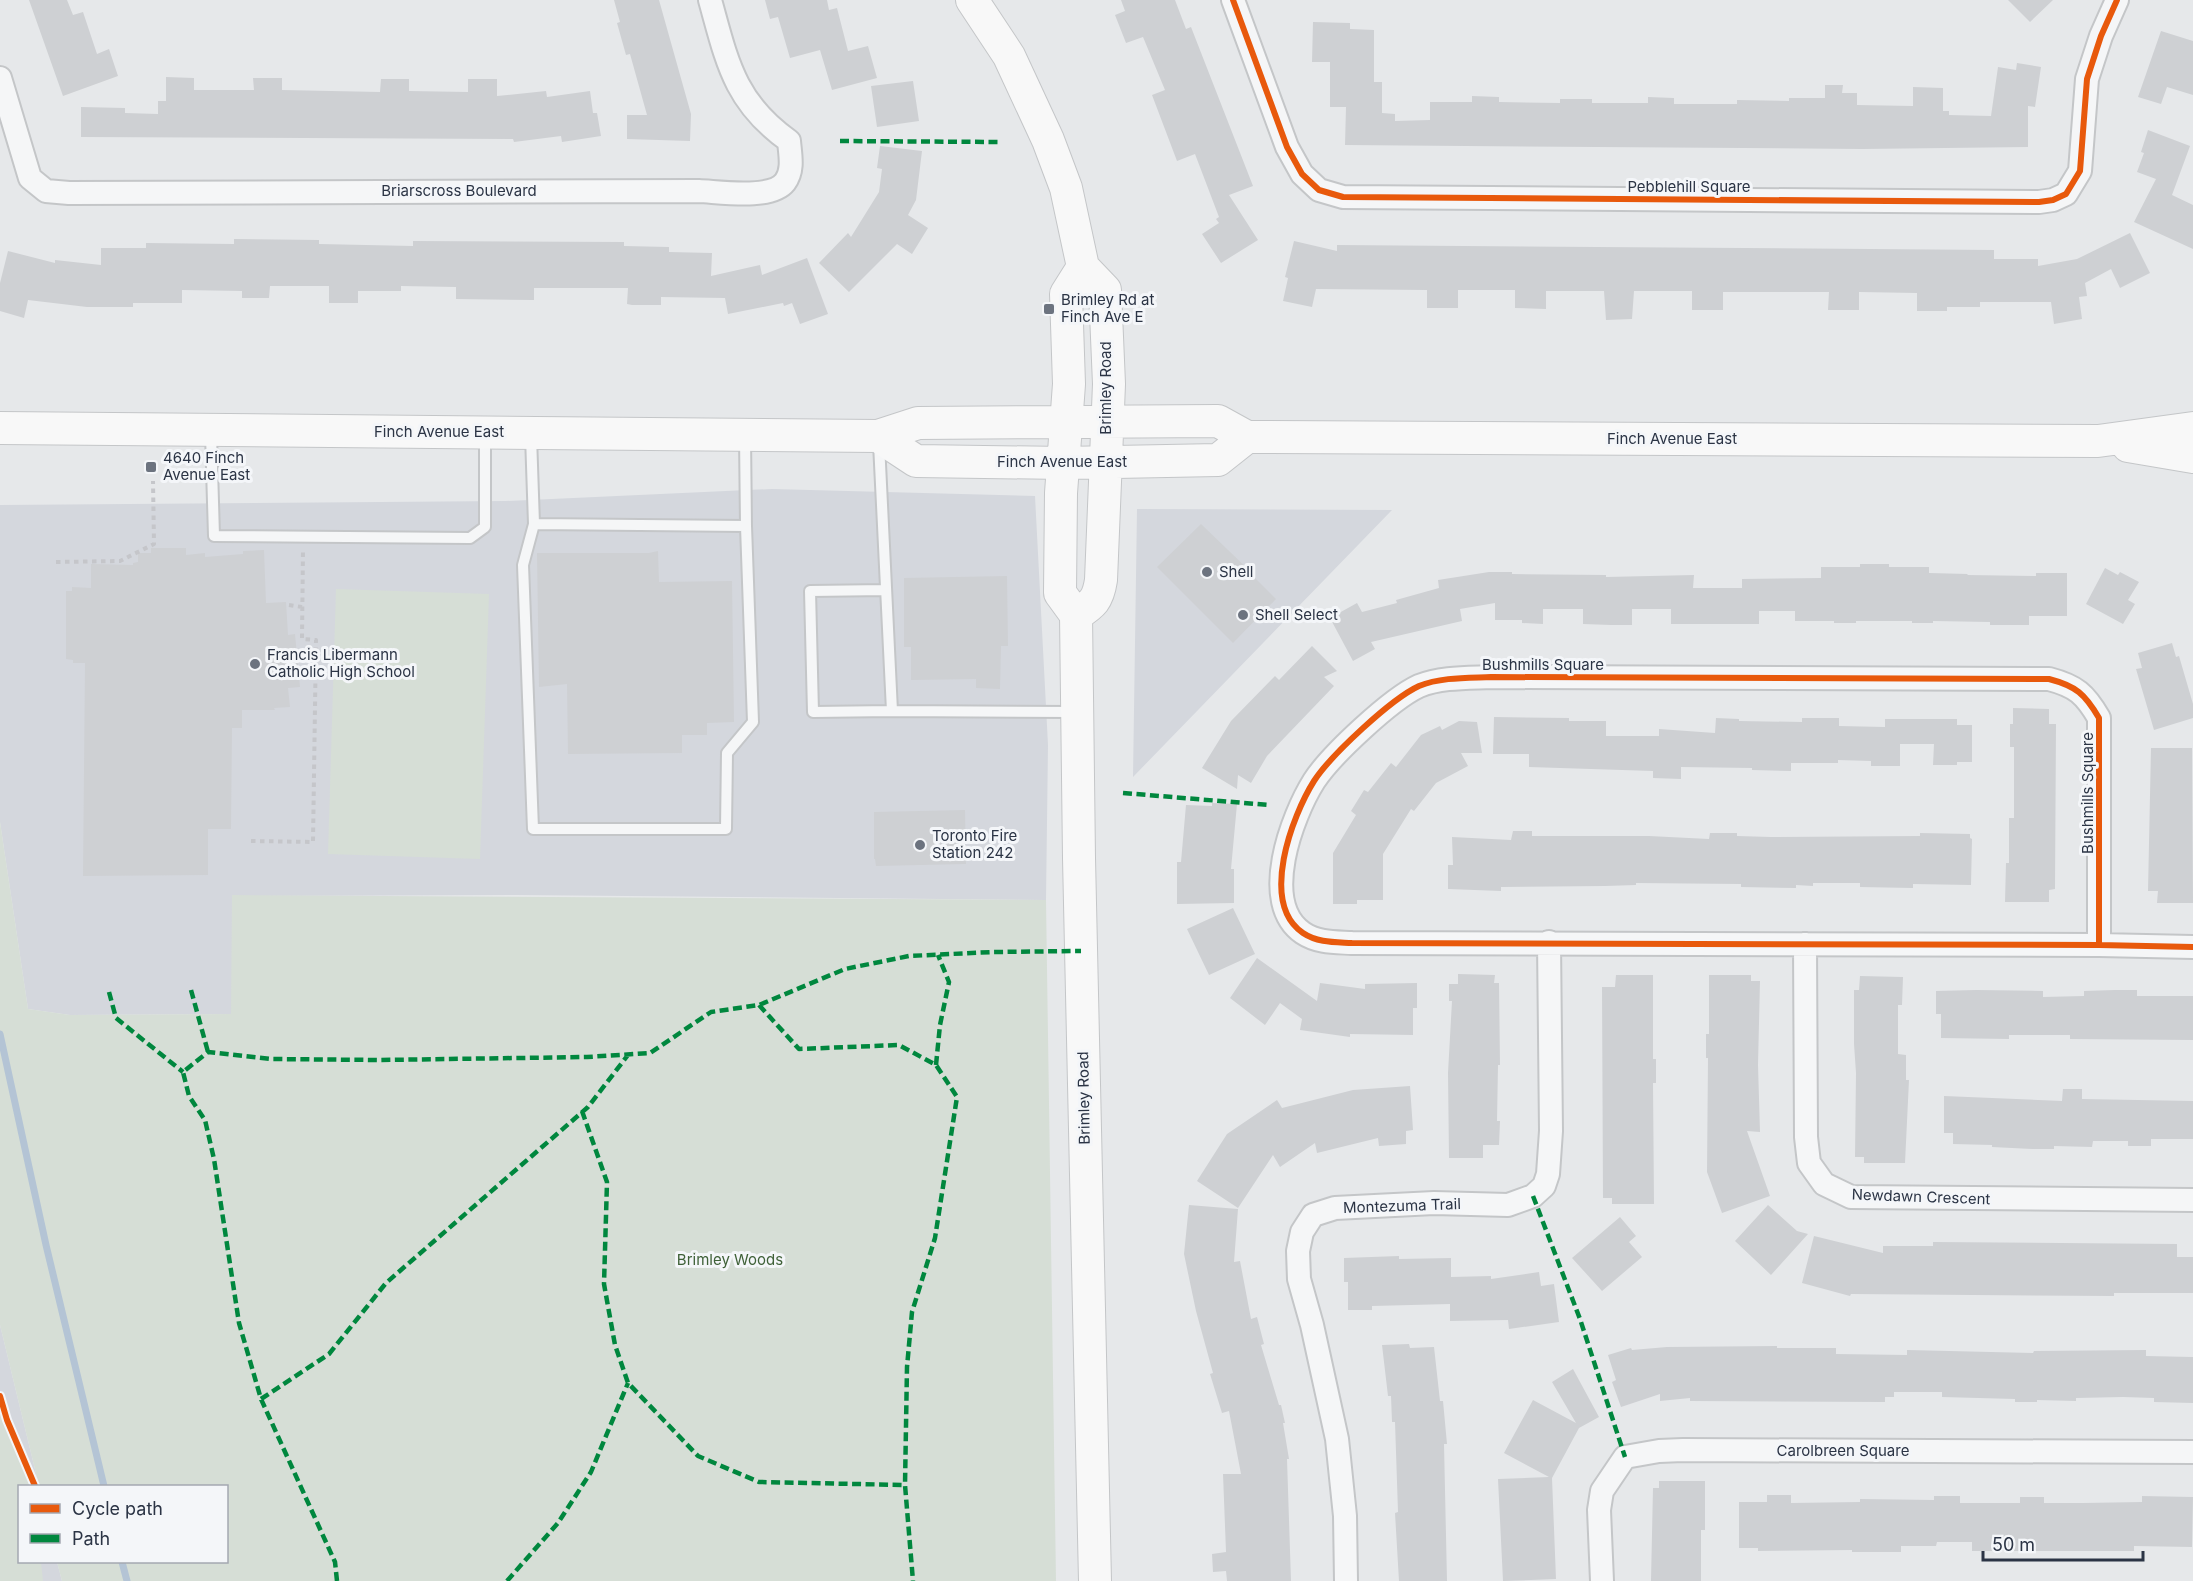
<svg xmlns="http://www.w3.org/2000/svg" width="2193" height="1581" font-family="Inter,sans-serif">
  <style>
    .built { fill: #d4d7dd }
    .green { fill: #d6ded6 }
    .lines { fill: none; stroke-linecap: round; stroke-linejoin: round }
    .stream { stroke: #b4c4d5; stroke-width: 7 }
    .building { fill: #ced0d3 }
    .service-casing { stroke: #c4c6c8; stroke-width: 14 }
    .minor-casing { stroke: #c4c6c8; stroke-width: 26 }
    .secondary-casing { stroke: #c4c6c8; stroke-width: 34 }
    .path { stroke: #c5c6ca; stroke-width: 4; stroke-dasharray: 4.5 4.5; stroke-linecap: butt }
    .service { stroke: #f5f6f7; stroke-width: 10 }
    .minor { stroke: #f5f6f7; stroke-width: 22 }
    .secondary { stroke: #f8f8f8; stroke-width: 32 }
    .quiet { stroke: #00873e; stroke-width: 4.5; stroke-dasharray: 9 4.5; stroke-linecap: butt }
    .cycleway-casing { stroke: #f4f6f9; stroke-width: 10 }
    .cycleway { stroke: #e8590c; stroke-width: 6 }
    .poi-dot { fill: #6c737f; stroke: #f4f6f9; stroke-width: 2 }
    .labels { text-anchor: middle; stroke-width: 6; stroke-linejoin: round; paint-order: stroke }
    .street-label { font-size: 15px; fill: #2b3445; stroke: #f4f6f9 }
    .poi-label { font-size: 15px; fill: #2b3445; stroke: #f4f6f9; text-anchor: start }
    .park-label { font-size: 15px; fill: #3f6138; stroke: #f4f6f9 }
  </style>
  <rect width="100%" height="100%" fill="#e6e8ea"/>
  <path class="built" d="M772,489L1035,496L1048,745L1046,900L517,895L232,896V1014L70,1015L28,1009L0,822V505L506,501Z
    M1137,509L1392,510L1133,777Z
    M0,1325L39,1486H20V1562H57L62,1581H0Z"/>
  <path class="green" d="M336,589L489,594L480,859L328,854Z
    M0,822L28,1009L70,1015L231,1014L232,895L1046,900L1056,1581H62L57,1562H226V1486H39L0,1325Z
    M0,1408L31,1486H20V1562H41L43,1581H0Z"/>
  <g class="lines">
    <path class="stream" d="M0,1034L46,1245L104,1486
      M122,1562L127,1581"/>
  </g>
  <path class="building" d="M29,0H67L73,15L83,12L97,54L109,49L118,76L63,96Z
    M614,0H659L691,114L690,141L627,139V115H647L630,54L626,55L617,23L620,22Z
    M765,0H827L829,10L837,8L848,51L868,46L877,78L832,90L820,50L790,58L778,17L770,19Z
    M1121,0H1175L1186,29L1191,27L1253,186L1229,195L1258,240L1221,263L1202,234L1219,223L1216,219L1219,217L1195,154L1177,161L1152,95L1165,90L1143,37L1126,43L1115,15L1125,11Z
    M2008,0H2053L2030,22Z
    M1313,22L1350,23V29L1374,30V82H1382V113L1395,114V121L1430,120V102H1472V96L1499,97V102L1560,103V99H1592V103H1648V97L1674,98V104H1737V100L1789,101V98H1825V85H1843L1842,93H1857V105L1913,106V87L1943,88V111H1949V115L1991,116L1998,67L2016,70L2017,63L2041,67L2035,107L2028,106V147L1862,149L1345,145L1346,107H1330V62H1312Z
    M2161,31L2193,41V95L2167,87L2161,104L2138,97Z
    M166,77L194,78V90H254L253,78H282V90L380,92L381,79H409V91L468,92V79H497V96L546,91L547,97L590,91L593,113H597L601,136L562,142L561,136L514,142L513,139L81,137V107L125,108V113L158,114V101H166Z
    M913,81L919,121L877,127L871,86Z
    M2148,130L2190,146L2172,195L2193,205V249L2134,222L2156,179L2137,172L2144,153L2141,152Z
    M880,146L922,151L916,200L908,215L928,228L912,254L897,244L849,292L819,263L848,233L851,237L879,192L882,169L877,168Z
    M2130,233L2150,273L2120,288L2111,269L2085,283L2087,296L2079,297L2082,319L2054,324L2051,302H1980V307H1947V311H1917V293L1859,292V310H1828L1829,292H1723V310H1692V291H1634L1632,319L1606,320L1604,291H1546V309L1515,308V290H1458V308H1427V290L1316,289L1312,307L1283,301L1288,278L1285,277L1294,241L1337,251V245L1994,250V259H2038V266L2077,259Z
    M234,239L319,240V244L413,246V241L624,242V246L669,247V252L712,253L711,276L760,265L762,275L807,258L828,314L800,324L792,303L784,306L783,303L728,314L725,298L661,297V305H632L627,304L628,288H534V300L456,299V287L401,286V291H358V303H329V286H270L269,298H242V291L182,290V303H133V307H87L28,300L24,318L0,311V283L8,251L55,263V260L101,265V248H146V243L234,244Z
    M1201,524L1253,574L1252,575L1276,599L1233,643L1157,567Z
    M151,548H186V555L205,553V557L243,554V551L264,550L266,603L286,602L288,635L295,634L300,687L288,688L290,707L274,708L275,710H242V728H232L231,829H208V875L83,876L85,663H73V660L66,659V591H72V587L91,588V564L133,565V563L138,562V553H151Z
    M658,551L659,582L732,581L734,722L707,723V735H682V753L568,754L567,684L539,687L537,553H649Z
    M1860,564H1889V567H1929V573L1968,574L1967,575L2036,576V573H2067V616H2029V625H1990V622L1933,621V623H1912V621H1856V623H1834V621H1795V611H1759V624H1671V609H1632V625H1611L1583,624V609H1543V624L1522,623V620H1495V603L1460,609L1462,621L1371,642L1375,649L1353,661L1330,618L1357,603L1362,612L1397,603L1396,600L1439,588L1438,580L1489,572H1512V574L1606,575V577L1694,575L1693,588H1742V579L1821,578V567H1860Z
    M2105,568L2118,575L2120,572L2139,582L2128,600L2135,604L2123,624L2086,604Z
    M1007,576L1008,646H1001L1000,689L976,688V679L911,680V647H904V578Z
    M2172,643L2176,657L2179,656L2193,704V718L2154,730L2136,669L2142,668L2138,653Z
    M1312,646L1337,671L1324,677L1334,686L1267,756L1251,783L1238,775L1237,789L1202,768L1231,721L1275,676L1279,680Z
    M2013,708L2049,709V724H2056L2055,889L2049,890V902H2005L2006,863H2009V818H2014V747H2010V724H2013Z
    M1494,717L1569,718V721H1606V736H1659V729L1715,733L1716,718L1739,719V721L1802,722V718H1839V726L1885,727V719H1957V725H1972V762H1957V765H1933L1934,744H1900V766H1871V761L1838,760V763H1791V771L1752,770V768L1681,767V779L1653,778V771L1529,767V754H1493Z
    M1459,721L1477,722L1482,753H1461L1468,766L1436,783L1414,811L1411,809L1383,854V900H1357V904H1333V853L1356,815L1351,811L1364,790L1368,792L1391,763L1396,767L1421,735L1440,726L1442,730Z
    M2151,748H2192L2193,903H2157L2158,891H2148Z
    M1212,803L1237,804L1231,869H1234V903L1177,904V862H1181L1186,805L1212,806Z
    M965,810L966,864L876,866L875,859H874V812Z
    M1513,831H1532V836H1649L1709,839L1710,833H1737V836L1771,837L1920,836V833L1970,834V838L1972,839L1971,885L1913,884V888L1860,887V883H1813V886L1796,885V888L1741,887V884L1636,883V885L1605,886L1501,887V891L1448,889V865H1453L1452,837L1511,840Z
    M1233,908L1255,954L1209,975L1187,929Z
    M1257,958L1317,1001L1320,983L1365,989V984L1417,983V1008H1413V1035L1350,1034V1037L1300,1030L1302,1019L1280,1003L1265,1025L1230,998Z
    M1458,974L1495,975L1494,983H1499L1500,1065H1498L1497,1121H1500L1499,1145H1483V1158H1449L1448,1073L1452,1001H1449V984H1458Z
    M1616,975H1653V1059H1656V1083H1653L1654,1204H1612V1198H1603L1602,987H1615Z
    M1709,975H1751V981H1760L1758,1065L1760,1132L1747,1131L1770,1196L1722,1213L1707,1172L1708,1058H1706V1034H1709Z
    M1860,976L1903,977L1902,1005H1898V1054L1906,1055V1080H1909L1905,1163H1864V1157H1855L1856,1073L1854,1044V990H1859Z
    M1976,990L2043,991V997L2084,996V991L2115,990H2137V996H2193V1040L2070,1039V1035H2009V1039L1941,1038V1014H1936V991Z
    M1410,1086L1413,1130L1406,1131V1144L1379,1146L1378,1138L1317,1153L1315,1143L1280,1167L1273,1155L1238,1208L1197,1181L1227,1134L1277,1100L1282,1108L1353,1090Z
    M2063,1089H2082V1099L2193,1101V1139H2151V1146H2128V1141H2093L2092,1147L2054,1146V1149H2032L1992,1147V1145L1953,1144V1133H1944V1096L2062,1101Z
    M1189,1205L1238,1209L1234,1262L1240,1261L1251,1319L1257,1317L1264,1344L1261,1345L1279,1405H1281L1285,1423H1283L1289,1459H1287L1291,1581H1227L1226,1571L1213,1572L1212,1554L1226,1552L1223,1474H1241L1229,1411L1222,1413L1210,1374L1213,1373L1196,1311L1184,1254Z
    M1768,1205L1797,1231L1808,1234L1771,1275L1735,1241Z
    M1620,1217L1636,1236L1629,1242L1642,1257L1602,1291L1572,1258Z
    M1814,1236L1883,1253V1246H1933V1242L2177,1244V1257H2193V1293H2114V1296L1851,1294L1850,1296L1802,1283Z
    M1399,1256V1259L1451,1258V1277L1491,1276V1279L1539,1272L1541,1286L1554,1284L1559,1322L1509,1329L1508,1320L1450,1321V1304L1372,1306V1310H1348V1282H1344V1258Z
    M1409,1344L1410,1348L1434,1347L1440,1401H1443L1447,1444H1444L1447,1581H1399L1395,1513L1398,1512L1395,1422H1392L1391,1396H1388L1382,1345Z
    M1777,1346V1348H1836V1354L1907,1355V1350L2033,1353L2034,1351L2146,1350V1356L2193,1357V1403L2154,1402V1398L2123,1397L2076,1398V1401L2037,1400V1402H2015V1399L1942,1397V1392H1894V1397H1885V1402L1690,1401V1398L1660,1401V1394L1621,1407L1612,1382L1616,1380L1608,1355L1631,1348L1632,1350L1667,1347Z
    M1573,1369L1599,1417L1579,1428L1552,1478L1556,1579L1503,1581L1498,1479L1549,1477L1504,1453L1533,1400L1576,1423L1552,1382Z
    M1659,1481H1705V1530H1701V1581H1651L1653,1488H1659Z
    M1767,1495H1791V1503L1860,1502V1499L1934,1500V1496H1960V1503H2020V1497H2044V1503H2083L2142,1502V1496L2193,1497L2192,1547L2134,1546V1551H1972V1542H1937L1936,1546H1901V1552H1852V1550L1758,1551V1548H1739V1502H1767Z"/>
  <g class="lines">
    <defs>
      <path id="service" d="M211,434L214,536L470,538L485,527V434
        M531,436L534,524L746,526L745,436
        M879,443L892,711L1074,712
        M534,524L523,565L533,829H726L727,753L753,722L746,526
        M886,590L810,591L813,712L892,711"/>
      <path id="minor" d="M1233,0L1287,147L1302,174L1319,190L1343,197L2039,202L2053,200L2066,194L2080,171L2087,79L2101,36L2117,0
        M0,78L30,178L46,191L69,193L699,191C721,192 771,200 785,182C794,170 790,154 789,141C734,102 727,61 710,0
        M1805,944L1806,1137L1809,1163L1824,1184L1851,1197L2193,1200
        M2099,945V718C2085,694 2076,686 2049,679L1491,677C1468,678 1441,677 1419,686C1391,699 1331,755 1314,781C1292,816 1259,903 1303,933C1318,943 1335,942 1352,943L2099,945L2193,947
        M1346,1581L1345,1516L1337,1439L1312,1325L1299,1279L1298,1251L1302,1232L1313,1215L1335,1208L1434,1203L1508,1205L1533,1196L1544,1186L1548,1174L1551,1131L1549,942
        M1602,1581L1599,1510L1602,1491L1625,1457L1659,1451L1683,1450L2193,1452"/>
      <path id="secondary" d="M972,0L1009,56L1048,140L1066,188L1083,267L1105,290L1109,384L1101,580C1098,600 1093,604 1076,615
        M1083,267L1066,294L1069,384L1061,493L1060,593L1076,615L1079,858L1095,1581
        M0,428L878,436L918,423L1218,421L1247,437L2098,441L2193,428
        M878,436L916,461L1064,463L1218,460L1247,437
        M2128,446L2193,457"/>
    </defs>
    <use href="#service" class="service-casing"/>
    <use href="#minor" class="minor-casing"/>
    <use href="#secondary" class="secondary-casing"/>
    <path class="path" d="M56,562L120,561L154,544L153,481
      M289,605L302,607
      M251,841L313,842L316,640L302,639L303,550"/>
    <use href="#service" class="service"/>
    <use href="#minor" class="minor"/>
    <use href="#secondary" class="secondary"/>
    <path class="quiet" d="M840,141L1002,142
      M1123,793L1269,805
      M191,990L208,1052
      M109,992L116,1018L183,1072
      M759,1005L799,1049L899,1045L936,1065L957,1097L935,1238L912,1312L907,1367L905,1485L913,1581
      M936,1065L940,1025L949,982L938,955
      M582,1111L607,1182L604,1284L615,1345L628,1383L698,1456L759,1482L905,1485
      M1533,1196L1580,1319L1625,1457
      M261,1399L329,1354L386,1283L588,1107L628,1055
      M337,1581L335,1562L261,1399L239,1323L214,1159L205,1120L189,1096L183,1072L208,1052L272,1059L379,1060L587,1057L650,1053L711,1012L759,1005L845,969L909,956L993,952L1081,951
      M507,1581L558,1523L591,1472L628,1383"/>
    <defs>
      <path id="cycleway" d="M1233,0L1287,147L1302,174L1319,190L1343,197L2039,202L2053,200L2066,194L2080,171L2087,79L2101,36L2117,0
        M2099,945V718C2085,694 2076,686 2049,679L1491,677C1468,678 1441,677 1419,686C1391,699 1331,755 1314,781C1292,816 1259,903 1303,933C1318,943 1335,942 1352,943L2099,945L2193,947
        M0,1396L7,1420L35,1486"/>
    </defs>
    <use href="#cycleway" class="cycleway-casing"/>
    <use href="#cycleway" class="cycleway"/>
  </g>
  <g class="poi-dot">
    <rect x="1043" y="303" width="12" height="12" rx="3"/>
    <rect x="145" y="461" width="12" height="12" rx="3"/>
    <circle cx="1207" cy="572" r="6"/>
    <circle cx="1243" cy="615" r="6"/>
    <circle cx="255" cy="664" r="6"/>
    <circle cx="920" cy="845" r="6"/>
  </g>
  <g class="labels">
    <g class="street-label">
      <text x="1689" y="192">Pebblehill Square</text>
      <text x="459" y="196">Briarscross Boulevard</text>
      <text transform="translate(1106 388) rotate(-90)" y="5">Brimley Road</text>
      <text x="439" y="437">Finch Avenue East</text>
      <text x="1672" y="444">Finch Avenue East</text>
      <text x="1062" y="467">Finch Avenue East</text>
      <text x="1543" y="670">Bushmills Square</text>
      <text transform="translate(2088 793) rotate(-90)" y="5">Bushmills Square</text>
      <text transform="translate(1084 1098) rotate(-91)" y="5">Brimley Road</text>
      <text transform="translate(1921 1197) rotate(2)" y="5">Newdawn Crescent</text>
      <text transform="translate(1402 1206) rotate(-2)" y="5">Montezuma Trail</text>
      <text x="1843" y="1456">Carolbreen Square</text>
    </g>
    <g class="poi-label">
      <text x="1061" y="305">Brimley Rd at<tspan x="1061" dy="17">Finch Ave E</tspan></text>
      <text x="163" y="463">4640 Finch<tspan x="163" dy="17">Avenue East</tspan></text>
      <text x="1219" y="577">Shell</text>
      <text x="1255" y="620">Shell Select</text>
      <text x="267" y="660">Francis Libermann<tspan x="267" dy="17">Catholic High School</tspan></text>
      <text x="932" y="841">Toronto Fire<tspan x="932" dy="17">Station 242</tspan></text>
    </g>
    <g class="park-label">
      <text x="730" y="1265">Brimley Woods</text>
    </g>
  </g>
  <rect x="18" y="1485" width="210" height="78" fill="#f4f6f9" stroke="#a4a8b1" stroke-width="1.5"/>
  <rect x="30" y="1504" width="30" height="9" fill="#e8590c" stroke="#a4a8b1" stroke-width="1.5"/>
  <text x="72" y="1515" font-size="18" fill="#2b3445">Cycle path</text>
  <rect x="30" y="1534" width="30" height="9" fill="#00873e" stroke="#a4a8b1" stroke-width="1.5"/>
  <text x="72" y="1545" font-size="18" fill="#2b3445">Path</text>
  <path d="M1983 1551v9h160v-9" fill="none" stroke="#2b3445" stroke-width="3"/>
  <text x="1992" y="1551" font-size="18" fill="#2b3445" stroke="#f4f6f9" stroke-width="4.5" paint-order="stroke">50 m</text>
</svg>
